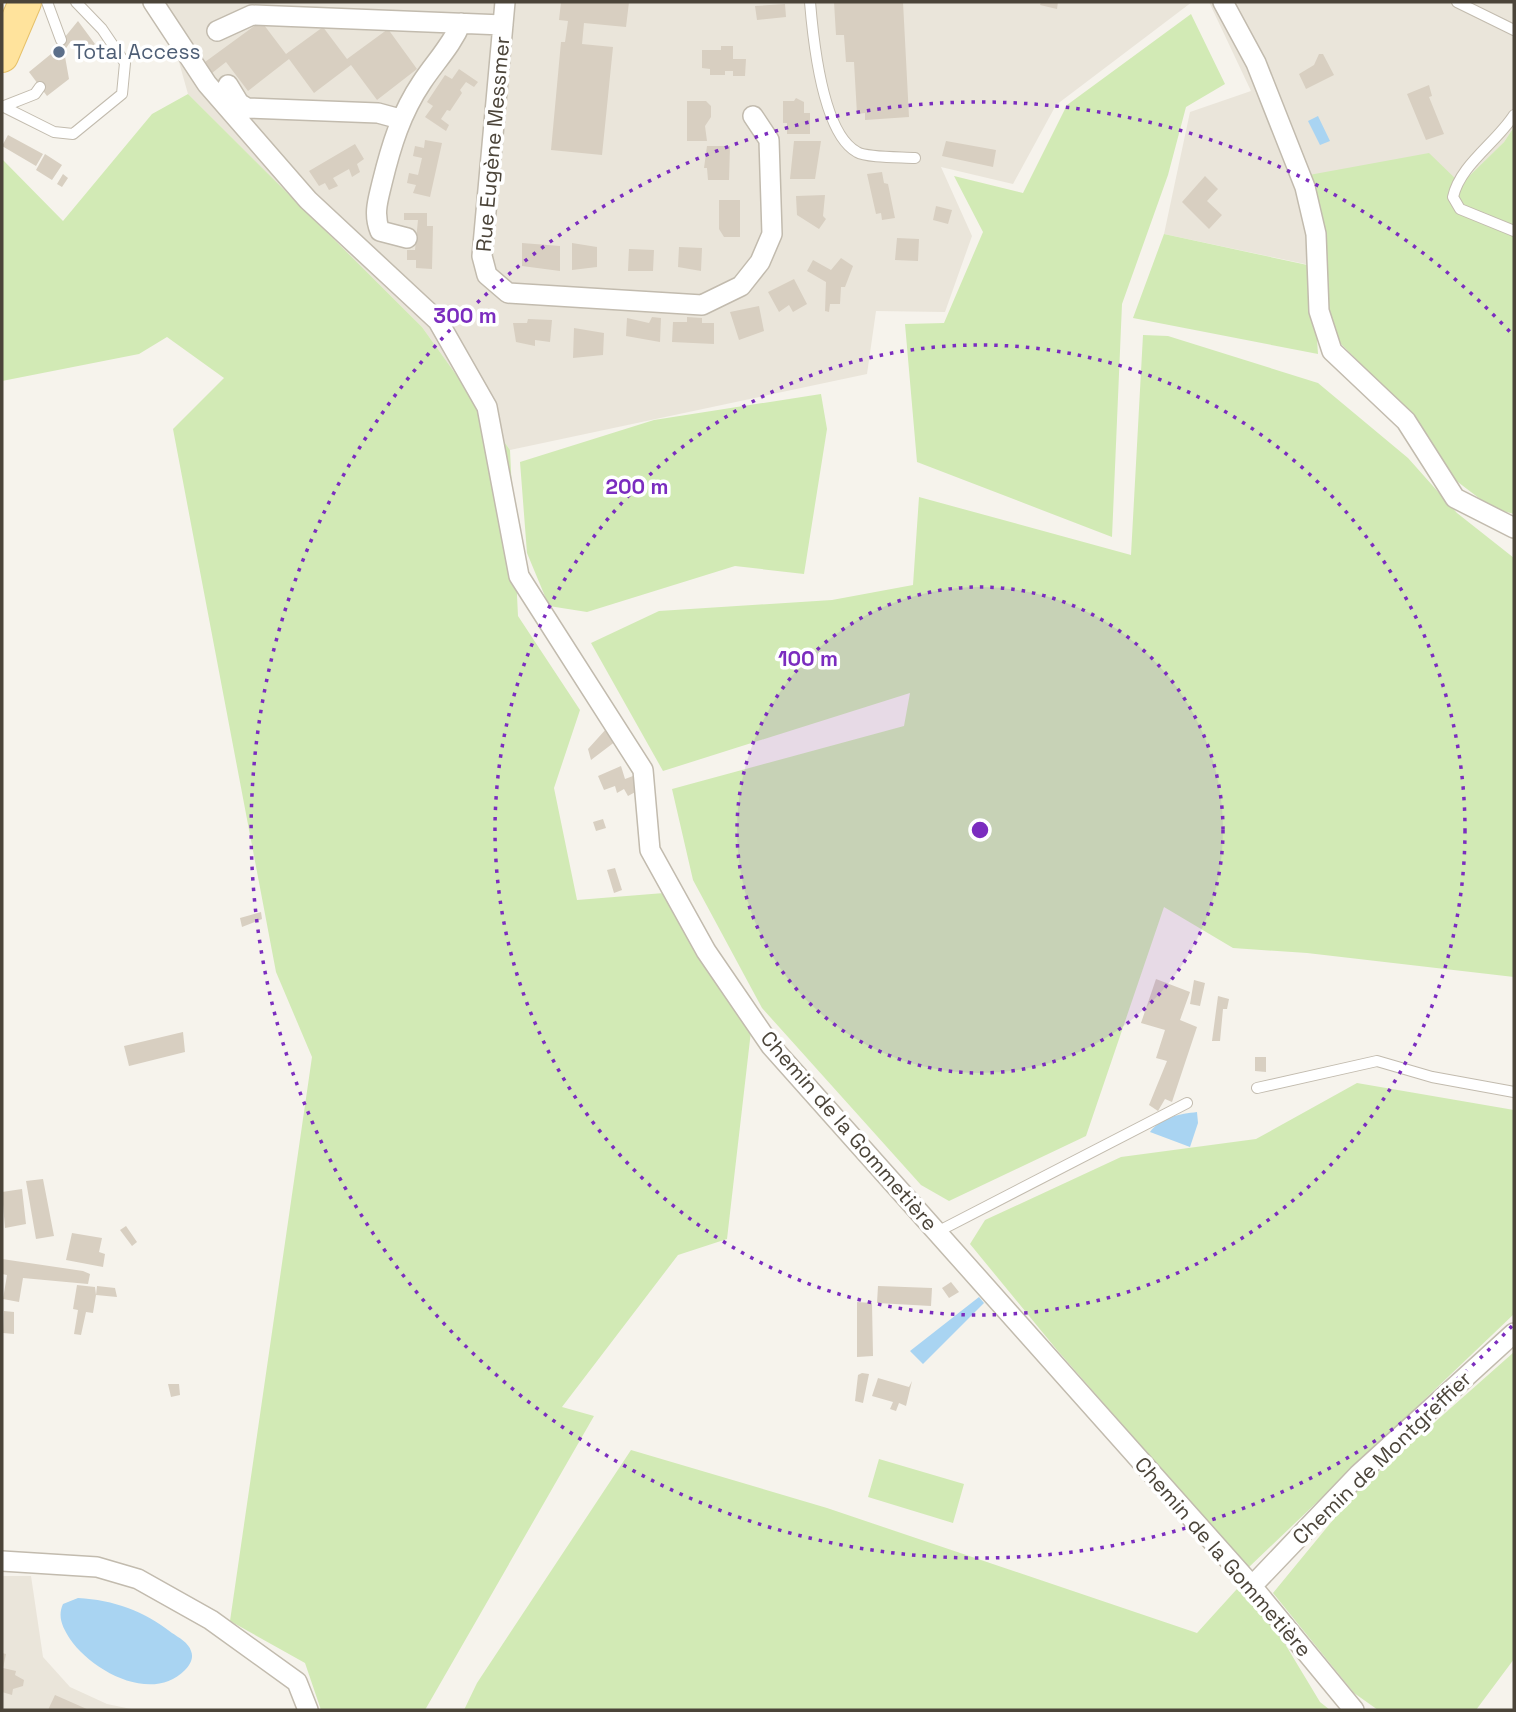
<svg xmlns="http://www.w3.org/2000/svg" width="1516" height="1712" font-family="'Space Grotesk',sans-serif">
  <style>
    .residential { fill: #eae5da }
    .green { fill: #d2eab5 }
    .water { fill: #a9d4f2 }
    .building { fill: #d8cfc1 }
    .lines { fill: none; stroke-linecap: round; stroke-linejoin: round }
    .service-casing { stroke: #c2bbae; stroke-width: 12 }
    .minor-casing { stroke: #c2bbae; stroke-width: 22 }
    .primary-casing { stroke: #e6c16a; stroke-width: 34 }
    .service { stroke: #fff; stroke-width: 10 }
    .minor { stroke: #fff; stroke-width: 19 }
    .primary { stroke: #ffe39c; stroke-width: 32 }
    .ring { fill: none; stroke: #7b2cbf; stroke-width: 3.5; stroke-dasharray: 3.5 7 }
    .service-dot { fill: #5c6f8a; stroke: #fff; stroke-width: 2.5 }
    .labels { text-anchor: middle; stroke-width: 7; stroke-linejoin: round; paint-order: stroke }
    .service-label { font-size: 21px; fill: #4e5e75; stroke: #fff; text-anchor: start }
    .street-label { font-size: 21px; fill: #4b4439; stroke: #fff }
    .centre { fill: #7b2cbf; stroke: #fff; stroke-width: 3.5 }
    .ring-label { font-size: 21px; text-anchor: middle; font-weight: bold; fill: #7b2cbf; stroke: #fff; stroke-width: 7; stroke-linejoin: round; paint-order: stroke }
  </style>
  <rect width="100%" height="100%" fill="#f6f3ec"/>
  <path class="residential" d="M162,2H1192L1056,105L1013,184L941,167L972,236L945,312L876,311L867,374L510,450L422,327L188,94Z
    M1209,2H1514V127L1504,142L1461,184L1319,267L1164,234L1190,112L1251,91Z
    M2,1576H31L43,1657L70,1687L107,1704L136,1710H2Z"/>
  <path class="green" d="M1191,14L1225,84L1186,107L1168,175L1122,304L1112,537L917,462L905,324L944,323L983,232L954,176L1023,193L1067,105Z
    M188,94L422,327L510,450L518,616L580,710L554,788L577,900L664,893L751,1031L727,1239L678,1255L562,1407L594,1416L425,1710H321L305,1663L230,1621L312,1057L276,972L173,429L224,378L167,337L139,354L2,381V159L63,221L152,114Z
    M1514,127V514L1492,508L1446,473L1417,420L1331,334L1309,175L1429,153L1461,184L1504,142Z
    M1164,234L1312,266L1318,354L1133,318Z
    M1143,335L1168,336L1318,383L1408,458L1457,513L1514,558V977L1307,953L1233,948L1164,907L1086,1136L949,1201L921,1185L762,1008L693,880L672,789L904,726L910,693L663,771L591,643L659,611L832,600L913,585L919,497L1131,555Z
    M821,394L827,429L804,574L735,566L587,612L549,606L527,553L520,462L654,420Z
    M1357,1083L1514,1110V1314L1248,1568L1057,1350L970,1244L985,1220L1121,1157L1256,1139Z
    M1514,1352V1659L1476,1710H1378L1354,1693L1273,1593L1356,1492Z
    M631,1450L827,1508L1197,1633L1246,1579L1320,1702L1330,1710H464L477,1683Z
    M879,1459L964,1484L953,1523L868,1497Z"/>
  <path class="water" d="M1318,116L1330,141L1320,145L1308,121Z
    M1197,1112L1198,1123L1190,1147L1150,1132C1161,1117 1180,1114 1197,1112Z
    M979,1297L984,1303L923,1364L910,1351Z
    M78,1598C114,1600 144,1611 172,1633C178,1637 189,1643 191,1651C194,1658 190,1665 185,1670C152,1704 92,1671 70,1639C63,1628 57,1617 63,1604Z"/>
  <path class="building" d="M561,2H629L626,27L584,23L582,44L613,47L602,155L551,150L561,42H565L568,21L559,20Z
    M834,2H903L909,117L865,120V113L857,114L854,62H846L844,35H836Z
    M1041,2H1058L1057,9L1040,5Z
    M785,4L786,17L757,20L755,6Z
    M78,21L95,44L81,55L71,41L64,51L69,79L47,96L29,72L51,54Z
    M261,21L286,54L323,27L347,59L388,29L417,69L377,100L351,65L314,93L289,59L248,91L226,62L212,73L205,62Z
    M721,46H733V59H746L745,76H733V71H725V75H710V69L702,68V50H721Z
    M1319,54H1323L1334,75L1306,89L1299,74L1314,65Z
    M459,69L478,82L474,87L466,82L460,90L462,93L450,111L447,110L441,119L449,125L446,131L425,117L433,106L427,102L445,75L452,79Z
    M1429,85L1432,96L1429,97L1444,134L1426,140L1407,94Z
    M796,98L804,102V113H810V134H787V123H783V101H794Z
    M687,101H706L711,106V117L705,126L707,141H687Z
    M8,135L43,154L36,166L2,146Z
    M425,140L442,143L430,197L413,193L416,185L407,183L409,173L418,175L422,158L413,156L415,146L424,148Z
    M794,141H821L815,179H790Z
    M946,141L996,150L993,167L942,156Z
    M355,144L364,159L357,164L360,172L352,177L349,169L333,178L338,186L329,190L325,183L319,186L309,171Z
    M707,146H730L729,180H708L707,168H704Z
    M45,154L62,165L52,180L36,170Z
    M882,172L884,183L888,184L895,218L882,220L881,213L876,214L867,174Z
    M63,174L68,178L62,187L57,184Z
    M1205,176L1218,189L1207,201L1222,215L1209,229L1182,202Z
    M825,195L823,216L826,219L819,229L797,215L796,196Z
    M719,200H740V237H724L719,229Z
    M936,206L952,210L948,224L933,220Z
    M404,213H427V226H433L432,269L416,268V260H407V250H415L418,220H404Z
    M897,238L919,239L918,261L895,260Z
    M522,243L560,246V271L522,266Z
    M572,243L597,247V267L572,270Z
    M679,247L702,248L701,271L678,267Z
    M629,249L654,250L653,271H628Z
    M841,258L853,266L845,287H841L840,304H830L829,312L825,311L826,282L807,271L813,260L831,270Z
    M794,279L807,304L793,312L789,305L779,312L768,292Z
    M759,306L764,331L739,340L730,312Z
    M652,317L661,318L660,342L626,336L627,318L649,323Z
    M687,317L702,318V323H714V344L672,342L673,322H687Z
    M528,319L552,320L550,342L535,340V346L516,342L513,323H527Z
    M574,328L604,333L603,355L573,358Z
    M607,728L616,741L591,760L588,749Z
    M621,766L625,779L633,776L639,790L628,796L624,789L617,793L615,786L604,790L598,776Z
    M603,819L606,828L596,831L593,822Z
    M615,868L622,890L614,893L607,870Z
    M261,912L262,919L242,927L240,918Z
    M1156,979L1190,992L1180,1020L1197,1027L1172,1102L1165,1099L1158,1111L1149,1105L1167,1061L1156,1058L1165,1030L1141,1023Z
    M1194,980L1205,983L1200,1006L1190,1004Z
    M1218,996L1229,999L1227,1009H1223L1220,1041H1212Z
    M183,1032L185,1052L129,1066L124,1046Z
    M1255,1057H1266V1072L1255,1071Z
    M43,1179L54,1236L36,1239L26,1181Z
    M22,1189L26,1224L5,1228L2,1192Z
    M126,1226L137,1242L132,1246L120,1230Z
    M72,1233L102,1238L99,1252L105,1254L103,1267L66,1260Z
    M2,1259L83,1271L90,1274L88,1284L23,1278L19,1302L3,1299L7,1275L2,1274Z
    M951,1282L959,1292L949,1298L942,1288Z
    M77,1285L95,1287L96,1295L93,1313L86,1312L81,1335L74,1334L78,1310L73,1309Z
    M97,1286L115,1288L117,1297L96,1295Z
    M878,1286L932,1288L931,1306L877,1303Z
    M857,1302L872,1303L873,1356L857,1357Z
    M4,1311L14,1312V1334L3,1333Z
    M862,1373L869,1374L863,1403L855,1401L858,1375Z
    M878,1378L909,1387L912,1381L906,1406L899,1403L896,1411L890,1409L893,1402L872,1396Z
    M168,1384H179L180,1395L171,1397Z
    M2,1653L6,1654L3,1668L16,1671L15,1675L24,1680L23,1686L13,1689L12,1695L2,1692Z
    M55,1695L89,1710H48Z"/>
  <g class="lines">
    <defs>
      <path id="service" d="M47,2L61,40
        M810,2C813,38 822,133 857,152C867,158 902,157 915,158
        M1457,2L1514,30
        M2,106L54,132L73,134L122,94L125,63L102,29L76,2
        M2,107L35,94L40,87
        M1514,115C1496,143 1460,165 1453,197L1460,209L1514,231
        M1257,1088L1377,1061L1432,1077L1514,1092
        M937,1232L1187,1103"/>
      <path id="minor" d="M153,2L207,84L308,200L438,321L487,407L519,576L643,770L650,850L706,951L771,1046L1246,1579L1354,1710
        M505,2L482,256L487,275L508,293L702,305L741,286L760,262L772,234L769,140L753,116
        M1223,2L1256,63L1305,187L1316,234L1319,311L1332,351L1406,421L1455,498L1514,528
        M217,31L252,15L503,25
        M228,85L239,103L247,108L378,113L400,119
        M407,238L380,231C373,214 378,200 382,183C391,146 401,113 422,82C436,61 452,45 461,23
        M2,1561L97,1567L138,1579L211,1620L297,1682L308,1710
        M1252,1586L1358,1475L1514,1333"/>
      <path id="primary" d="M2,56L25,2"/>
    </defs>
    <use href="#service" class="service-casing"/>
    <use href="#minor" class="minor-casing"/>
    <use href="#primary" class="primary-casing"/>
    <use href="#service" class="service"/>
    <use href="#minor" class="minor"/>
    <use href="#primary" class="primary"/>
  </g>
  <circle cx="980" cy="830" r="243" fill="#7b2cbf" fill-opacity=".12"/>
  <g class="ring">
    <circle cx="980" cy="830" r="243"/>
    <circle cx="980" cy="830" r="485"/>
    <path d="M1512 1326A728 728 0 1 1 1512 334"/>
  </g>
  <circle class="service-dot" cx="59" cy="52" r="7"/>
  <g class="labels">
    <g class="service-label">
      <text x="73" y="59">Total Access</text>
    </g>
    <g class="street-label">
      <text transform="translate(493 144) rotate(-85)" y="7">Rue Eugène Messmer</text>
      <text transform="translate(849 1131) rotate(49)" y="7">Chemin de la Gommetière</text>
      <text transform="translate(1382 1458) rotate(-44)" y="7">Chemin de Montgreffier</text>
      <text transform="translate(1223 1557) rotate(49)" y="7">Chemin de la Gommetière</text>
    </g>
  </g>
  <circle cx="980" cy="830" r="10" class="centre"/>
  <g class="ring-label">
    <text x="465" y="323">300 m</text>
    <text x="637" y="494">200 m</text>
    <text x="808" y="666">100 m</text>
  </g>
  <rect width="1516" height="1712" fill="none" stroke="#4b4439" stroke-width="7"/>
</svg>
